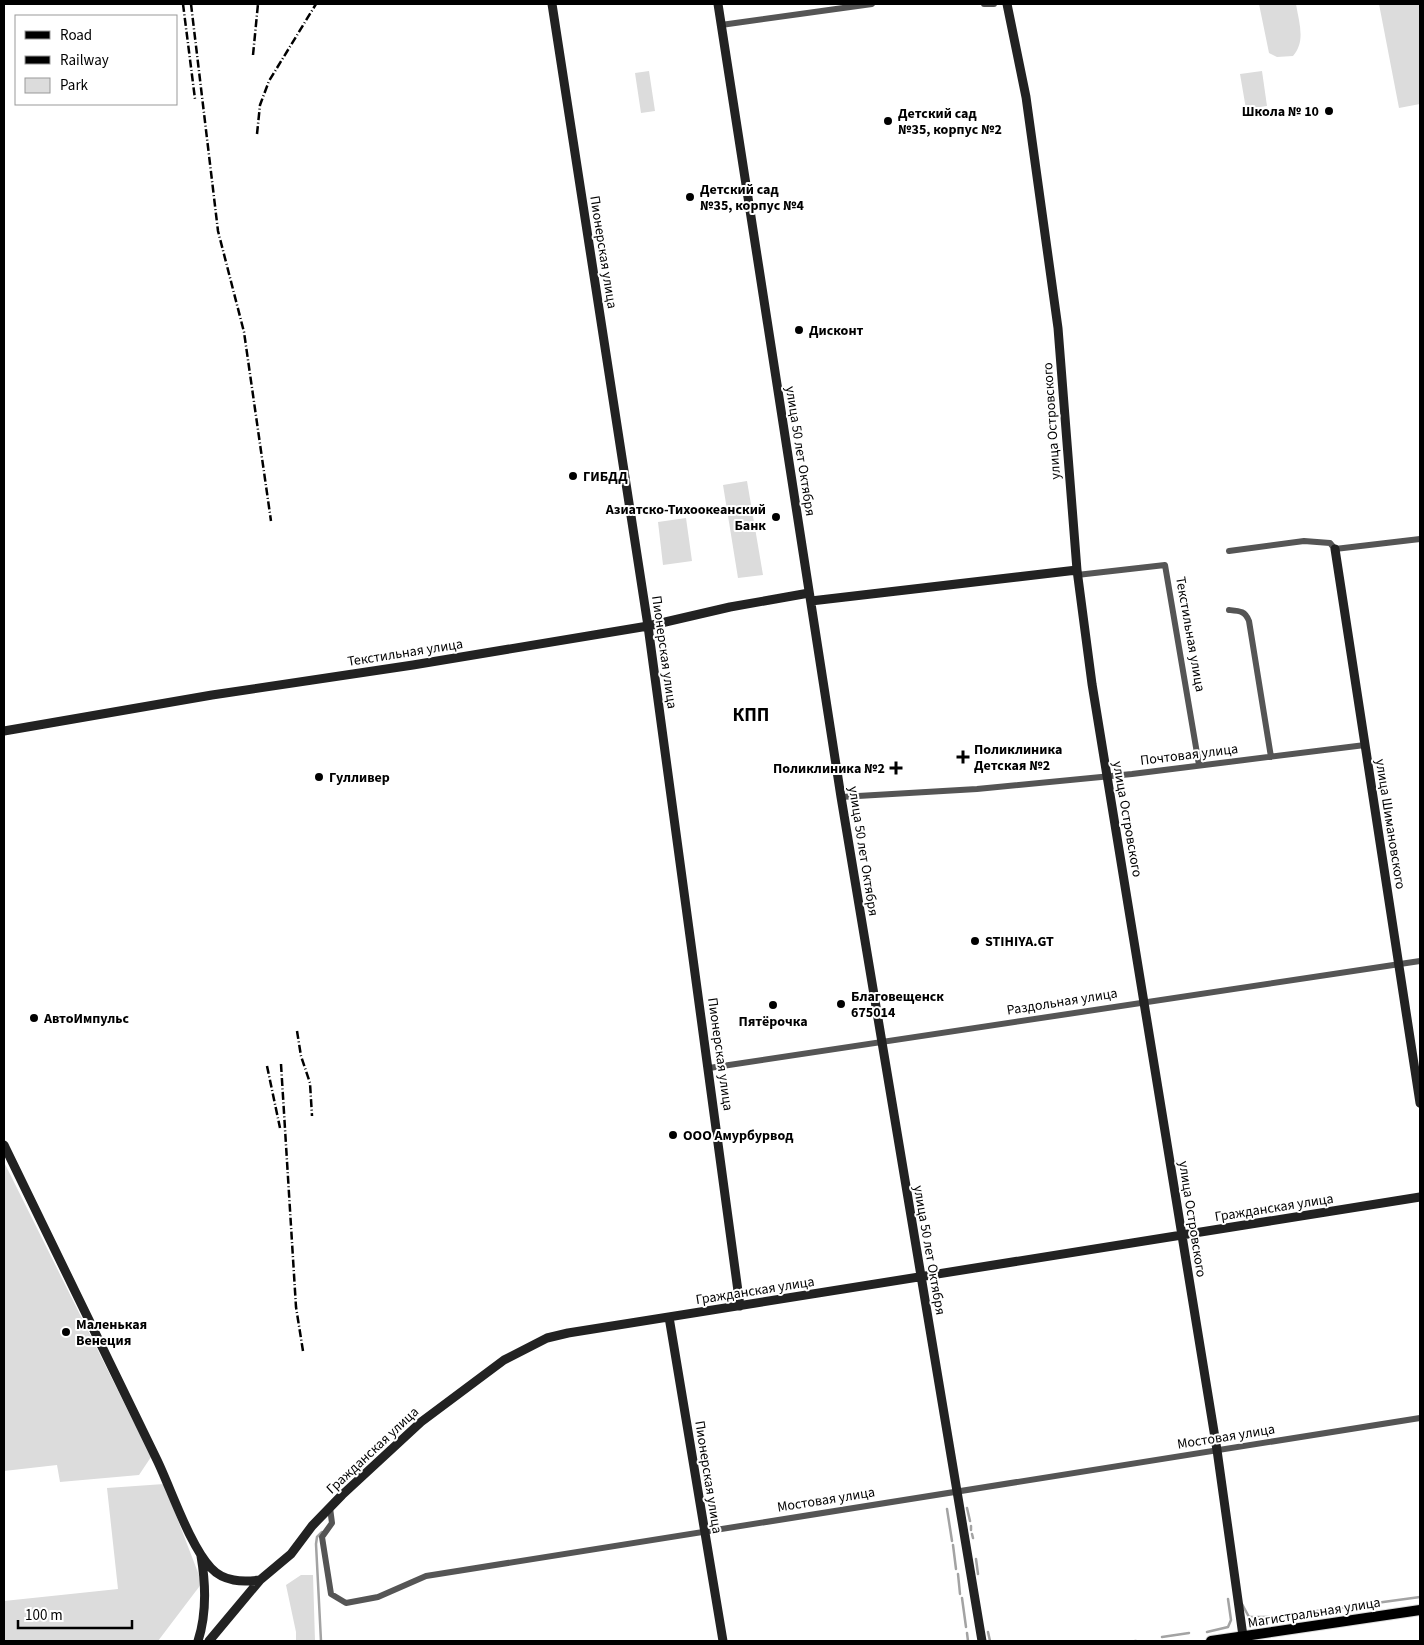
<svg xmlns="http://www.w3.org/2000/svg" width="1424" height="1645" font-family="'Source Sans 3',sans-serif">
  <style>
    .green { fill: #dcdcdc }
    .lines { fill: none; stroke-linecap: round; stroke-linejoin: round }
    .stream { stroke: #a3a3a3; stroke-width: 2.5 }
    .primary-casing { stroke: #dbdbdb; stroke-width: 12 }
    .street { stroke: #555; stroke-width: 6 }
    .secondary { stroke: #222; stroke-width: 9 }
    .primary { stroke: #000; stroke-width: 10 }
    .rail { stroke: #000; stroke-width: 2.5; stroke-dasharray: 8 2.5 1 2.5; stroke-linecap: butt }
    .poi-dot { fill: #000; stroke: #fff; stroke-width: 2 }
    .labels { text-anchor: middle; stroke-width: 4; stroke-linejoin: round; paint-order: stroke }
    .poi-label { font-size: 14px; font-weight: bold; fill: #000; stroke: #fff; text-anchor: start }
    .street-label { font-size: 14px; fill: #000; stroke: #fff }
    .district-label { font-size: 19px; font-weight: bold; fill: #000; stroke: #fff }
  </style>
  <rect width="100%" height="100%" fill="#fff"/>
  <path class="green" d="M1259,4H1296C1299,23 1306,41 1293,56L1277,57L1269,53Z
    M1379,4H1420V104L1399,108Z
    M649,71L655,111L641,113L635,73Z
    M1262,71L1267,106L1246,109L1240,74Z
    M747,481L763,575L738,578L723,485Z
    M686,518L692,561L663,565L658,522Z
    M4,1162L151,1457L139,1475L60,1482L57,1465L4,1471Z
    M164,1484L202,1583L158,1641H4V1601L118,1589L107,1488Z
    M301,1575H313L315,1641H296V1632L286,1585Z"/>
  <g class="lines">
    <path class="stream" d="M967,1508L970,1521
      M947,1509L952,1541
      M971,1526V1530
      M972,1534L973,1538
      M953,1545L956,1569
      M976,1559L978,1574
      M958,1574L960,1594
      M962,1598L966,1627
      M1242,1604L1249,1617H1276
      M1332,1609L1420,1597
      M1310,1612L1323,1610
      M1286,1616L1300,1614
      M988,1632L990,1641
      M1207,1632L1228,1627L1231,1620L1228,1599
      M967,1633L968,1641
      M1162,1637L1189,1633
      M321,1641L316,1544L317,1537L322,1532
      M1135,1641H1136"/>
    <defs>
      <path id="primary" d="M1211,1641L1420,1610"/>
    </defs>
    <use href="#primary" class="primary-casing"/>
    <path class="street" d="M984,4H994
      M721,25L872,4
      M1229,551L1304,541L1330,543L1335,549L1420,539
      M1077,575L1165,565L1199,765
      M1229,610C1240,611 1245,611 1249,621L1271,757
      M841,797L977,789L1132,774L1365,745
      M709,1068L1420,961
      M330,1508L332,1523L322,1537L331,1594L346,1603L378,1597L426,1576L1420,1418"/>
    <path class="secondary" d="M552,4L648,626L740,1306
      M718,4L841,797L982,1641
      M1007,4L1026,97L1058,328L1077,570L1092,684L1217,1450L1243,1636
      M1335,549L1420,1103
      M811,601L1077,570
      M4,731L212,695L413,665L648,626L730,607L809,593
      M4,1145C55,1250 106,1355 157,1460C171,1489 190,1546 211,1568C224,1582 242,1582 260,1580
      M669,1317L723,1641
      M198,1641C207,1613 206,1585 201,1556
      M209,1641L260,1580L291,1554L312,1526L342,1495L421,1422L504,1360L547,1338L568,1333L1420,1197"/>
    <use href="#primary" class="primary"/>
    <path class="rail" d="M183,4L195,99
      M191,4L218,231L244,332L271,521
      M253,55L258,4
      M257,134L260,105L269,81L316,4
      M297,1031L301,1056L310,1083L312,1116
      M281,1064L296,1307L303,1351
      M267,1066L280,1128"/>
  </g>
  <g class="poi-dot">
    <circle cx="1329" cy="111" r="5"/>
    <circle cx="888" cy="121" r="5"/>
    <circle cx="690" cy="197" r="5"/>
    <circle cx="799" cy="330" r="5"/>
    <circle cx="573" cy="476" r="5"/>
    <circle cx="776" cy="517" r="5"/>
    <path d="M960.5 749.5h5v5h5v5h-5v5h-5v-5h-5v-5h5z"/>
    <path d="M893.5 760.5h5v5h5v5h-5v5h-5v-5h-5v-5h5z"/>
    <circle cx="319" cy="777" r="5"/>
    <circle cx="975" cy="941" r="5"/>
    <circle cx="841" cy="1004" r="5"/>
    <circle cx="773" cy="1005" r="5"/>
    <circle cx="34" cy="1018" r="5"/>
    <circle cx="673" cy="1135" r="5"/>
    <circle cx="66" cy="1332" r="5"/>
  </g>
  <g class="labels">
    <g class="poi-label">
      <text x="1319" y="116" text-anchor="end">Школа № 10</text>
      <text x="898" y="118">Детский сад<tspan x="898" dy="16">№35, корпус №2</tspan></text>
      <text x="700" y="194">Детский сад<tspan x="700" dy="16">№35, корпус №4</tspan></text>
      <text x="809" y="335">Дисконт</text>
      <text x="583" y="481">ГИБДД</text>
      <text x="766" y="514" text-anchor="end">Азиатско-Тихоокеанский<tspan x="766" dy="16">Банк</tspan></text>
      <text x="974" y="754">Поликлиника<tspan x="974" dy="16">Детская №2</tspan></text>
      <text x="885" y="773" text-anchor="end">Поликлиника №2</text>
      <text x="329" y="782">Гулливер</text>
      <text x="985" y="946">STIHIYA.GT</text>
      <text x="851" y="1001">Благовещенск<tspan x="851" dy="16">675014</tspan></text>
      <text x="44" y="1023">АвтоИмпульс</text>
      <text x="773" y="1026" text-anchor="middle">Пятёрочка</text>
      <text x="683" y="1140">ООО Амурбурвод</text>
      <text x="76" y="1329">Маленькая<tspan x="76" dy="16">Венеция</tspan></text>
    </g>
    <g class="street-label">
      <text transform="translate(604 252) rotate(81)" y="5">Пионерская улица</text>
      <text transform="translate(1051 421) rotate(-94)" y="5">улица Островского</text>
      <text transform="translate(801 451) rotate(81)" y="5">улица 50 лет Октября</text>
      <text transform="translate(1191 634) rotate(80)" y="5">Текстильная улица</text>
      <text transform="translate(405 652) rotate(-9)" y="5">Текстильная улица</text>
      <text transform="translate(665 652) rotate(82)" y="5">Пионерская улица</text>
      <text transform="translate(1189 754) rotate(-7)" y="5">Почтовая улица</text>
      <text transform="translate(1128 819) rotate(80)" y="5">улица Островского</text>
      <text transform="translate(1391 824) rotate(81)" y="5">улица Шимановского</text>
      <text transform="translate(864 851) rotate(81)" y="5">улица 50 лет Октября</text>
      <text transform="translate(1062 1001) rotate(-9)" y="5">Раздольная улица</text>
      <text transform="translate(721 1054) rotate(82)" y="5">Пионерская улица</text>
      <text transform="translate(1274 1207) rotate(-9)" y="5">Гражданская улица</text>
      <text transform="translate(1193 1219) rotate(81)" y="5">улица Островского</text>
      <text transform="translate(930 1250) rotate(80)" y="5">улица 50 лет Октября</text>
      <text transform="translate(755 1290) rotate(-9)" y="5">Гражданская улица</text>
      <text transform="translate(1226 1436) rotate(-9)" y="5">Мостовая улица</text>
      <text transform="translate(372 1450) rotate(-43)" y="5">Гражданская улица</text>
      <text transform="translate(709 1477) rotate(81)" y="5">Пионерская улица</text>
      <text transform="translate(826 1499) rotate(-9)" y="5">Мостовая улица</text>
      <text transform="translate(1314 1612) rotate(-9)" y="5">Магистральная улица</text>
    </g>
    <g class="district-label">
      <text x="751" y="721">КПП</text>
    </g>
  </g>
  <rect width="1424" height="1645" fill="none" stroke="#000000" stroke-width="10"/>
  <rect x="15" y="15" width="162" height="90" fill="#ffffff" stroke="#999999"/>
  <rect x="25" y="31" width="25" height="8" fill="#000000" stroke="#999999"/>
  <text x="60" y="40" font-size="15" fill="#000000">Road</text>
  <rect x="25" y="56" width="25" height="8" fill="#000000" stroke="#999999"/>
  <text x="60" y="65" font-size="15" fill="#000000">Railway</text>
  <rect x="25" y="78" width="25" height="15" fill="#dcdcdc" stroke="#999999"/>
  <text x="60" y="90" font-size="15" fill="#000000">Park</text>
  <path d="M18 1620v8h114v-8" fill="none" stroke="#000000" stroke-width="2.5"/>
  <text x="25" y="1620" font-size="15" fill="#000000" stroke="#ffffff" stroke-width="4" paint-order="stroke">100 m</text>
</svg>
